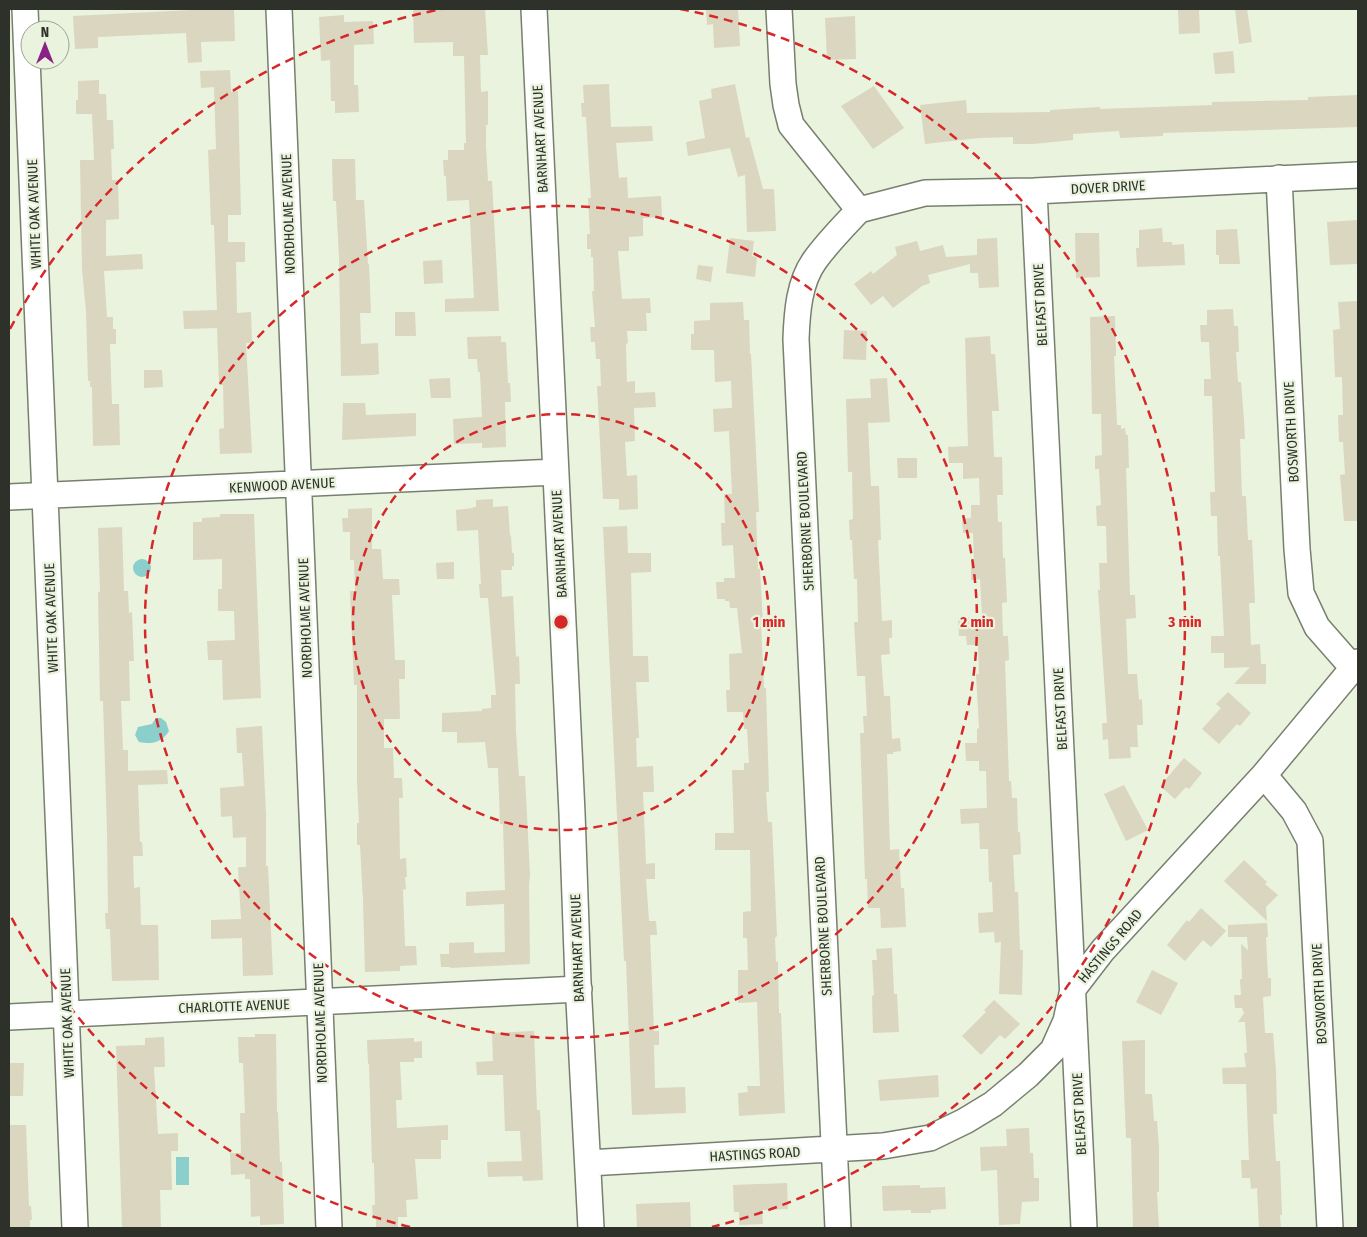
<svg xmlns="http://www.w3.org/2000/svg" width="1367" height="1237" font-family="'Fira Sans Condensed',sans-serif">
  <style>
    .water { fill: #8acfcc }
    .building { fill: #dbd6c0 }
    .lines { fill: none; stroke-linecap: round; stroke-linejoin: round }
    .minor-casing { stroke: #77806e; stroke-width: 28 }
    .minor { stroke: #fff; stroke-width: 25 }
    .ring { fill: none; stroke: #d62828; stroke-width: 2.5; stroke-dasharray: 9 6 }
    .labels { text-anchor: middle; stroke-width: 4.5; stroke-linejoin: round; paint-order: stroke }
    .street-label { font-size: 14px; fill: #2e312a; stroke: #e9f3de }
    .centre { fill: #d62828; stroke: #e9f3de; stroke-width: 2.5 }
    .ring-label { font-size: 15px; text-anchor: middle; font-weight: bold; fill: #d62828; stroke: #e9f3de; stroke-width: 4.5; stroke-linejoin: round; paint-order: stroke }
  </style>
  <rect width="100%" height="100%" fill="#e9f3de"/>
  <path class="water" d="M133 568a9 9 0 1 1 18 0a9 9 0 1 1-18 0Z
    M156,718H161L166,722L169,731C162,742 152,745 139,742L135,735L138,727L152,724Z
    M176,1157H189V1185H176Z"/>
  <path class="building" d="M211,9H234L235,41L201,42L202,62L188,63L186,33L98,37V48L75,49L73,16Z
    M413,9H485L488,55H480L481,92L488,91V125H486V146L488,181H492L499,311L445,312V299L474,298L469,200L447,201L446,176H444L443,160H448V150H464V143H466L464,56H453V42L414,43Z
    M706,9H738L740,46L714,48L713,24L707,25Z
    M1199,9L1200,33L1179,34L1178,10Z
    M1235,9H1247L1252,42L1239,44Z
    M344,15V22L373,21L374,44L354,45V85H358L359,112L335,113V101H331L330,60L321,61L319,17Z
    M855,16L856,59L827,60L825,18Z
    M1233,51L1235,73L1215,74L1213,53Z
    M230,70L231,92L238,91L241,215H228V242H245V262H236L237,313L251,312L252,343H246L252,453L220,454L219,429L224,428L223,385H219L217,328L184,329L183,311L217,310L214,225H211L208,150L216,149L214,87L201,88L200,71Z
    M99,80V94H106L107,120H113L114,149H111L112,180H118L119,219L106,220V256L142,254L143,269L104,271L107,317H113V329H116V344H110L112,404H119L120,445L93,446L92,387H90V381H88L86,311L82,269L80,160H94L92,114H76V100H78V81Z
    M609,84L611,127L652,126L653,141L616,143L619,178L627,177L628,198L661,196L662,217L643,218V236L629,237V251H618L622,299L650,298L651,313H646L647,331H627L628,343L626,344L627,382L635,381V393L655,392L656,407L634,408L635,441L625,442L627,476L637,475L638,509L619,510V499H603L597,386H601L600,359H596L595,342H591L590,327H595L592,291H594L593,257H591V249H587V234H590L588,198H591L586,117H582L581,103H584L583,85Z
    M735,84L746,138L749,137L763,189H774L776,231L747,232L745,175L738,177L730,148L688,156L686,142L705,138L699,101L712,98L711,89Z
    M874,86L904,128L873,149L841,106Z
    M1358,95V127L1163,133V136L1120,138L1119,131L1073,134V140L1033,144H1013V137L979,138L925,144L920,105L966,100L967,113L1050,112V110L1100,107V109L1212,105V102L1308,100V97Z
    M332,159H355L356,200H364L368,264H369L371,313H360L361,344L378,343L379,374L374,375L341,376L339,258L336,201H333Z
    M1358,220V264L1330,265L1327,222Z
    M1162,228L1163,242H1172V245L1184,244L1185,265L1137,267L1136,248H1139V230Z
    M1237,229L1240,264H1219V255H1216V230Z
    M1075,233H1099L1100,277L1076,278Z
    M730,238L754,241L752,256L757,257L755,277L726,273Z
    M997,238L999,287L979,288L978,273H970V264L928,275L930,283L922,286L893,308L883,296L871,305L854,284L871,271L873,274L897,255L895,247L917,241L920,251L943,245L946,257L977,255V239Z
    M442,260L443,283L424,284L423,261Z
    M698,265L713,267L711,282L696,279Z
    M1358,301V521H1344L1340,475L1345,474L1343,442H1339L1338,415H1343L1342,377H1335L1333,330L1340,329L1338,302Z
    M743,302L744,320H749L750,354H751L759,512H756L758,569H760L763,623H761L764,688H766L769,792H766L768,822H772L777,936L775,938L776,962L778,961L779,1013H781L785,1113L739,1116L738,1093L748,1092L747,1086H760L757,1002L738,1003V970H748L747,938H743V912L751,911L750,850H715V833H734L732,770H744V763H749L747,729H744L743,712H727L726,690H730L729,654L742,653L737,608H730L729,601H725V599H717L716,582H724V578H735L733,545L722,546L721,523H725L724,494H732L729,431L714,432L713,409L732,408L731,381L715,382L714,350H691V334H694V321L710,320V303Z
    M1233,309L1234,326H1238L1239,352H1236L1238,382H1241L1244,420L1245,439H1240L1242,496H1246L1248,540H1252L1255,603H1249L1251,645L1260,644L1261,664H1266V684H1234L1250,667L1224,668V653H1211V636H1224L1220,556H1218L1217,516H1211L1210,492H1215L1212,396H1204V379H1211L1209,342H1201L1200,325H1207V310Z
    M395,312H415L416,336H395Z
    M1115,316L1116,356H1114L1117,425H1121V429L1125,428L1126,435H1128L1129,468H1126L1130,595H1135L1136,618L1126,619L1128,674H1137L1139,700L1142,699L1143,725H1137L1138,747H1130L1131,758L1109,759L1108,739L1103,740L1102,723H1107L1098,590H1100L1099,563H1107L1106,526H1097L1096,506L1101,505L1099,469H1095V456L1102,455L1101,414H1092L1090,317Z
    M844,330L867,331L866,360L843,359Z
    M501,336V342H506L508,383H510L511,402H505L506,447L482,448V443L454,444L453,419L482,417L480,372H478L477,359H468L467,337Z
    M990,336L991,354H995L999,411H992L994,457H1002L1003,495H997L998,522H1002L1003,558H1005L1007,602L1002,603L1003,636H1008L1009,660L1005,661L1009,781H1011L1012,798H1017L1018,832H1020L1021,854L1013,855L1015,892H1018L1020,950H1023L1022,995L999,994L1001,942L995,943L994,932L979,933L978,913L993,912L992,882H989L988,849H980L979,823L961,824L960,809L987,808L986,771H979V761H966L965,743H977V729L979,728L976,674H979L978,645H967L966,636H959L958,618L982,617L980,579L971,580V563L974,562L973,533H963L962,519L971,518V505H980L979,478L963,479V463H949L948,447L968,446L965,338Z
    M144,370H162L163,387L144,388Z
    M450,378L451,398H431L429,379Z
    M887,378L890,422L868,423L871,486H879L881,540H878L882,621L892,620V638H889L890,654L881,655L884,696H890L892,739L900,738L901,751L893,752V754H887L890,850L899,849L901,888H904L906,927L881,928L880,908H868L867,879H865L860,733H864L863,716H867L865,676H857L854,622H858L857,579H854L852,540H850L849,520L853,519L852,472H848L846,399L871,398L870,379Z
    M343,403H365L366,415L416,413V436L342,440Z
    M897,458H917V478H898Z
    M493,499V507L508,506L510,536L511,535L512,553H514V566H512V570H501L502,597L513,596L516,657L519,656L520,684H515L516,732L519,776H525L530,875L529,884L530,964L450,968V967H441L440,954H449V943L474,942V953L505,952L504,904L466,906V892L505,890L503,824H500L498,768H488L485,742L457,743V732H442V713L482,711V709L491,708V695H496L488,598H480L479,584H481L478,530L457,531L456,510L473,508V507H476V500Z
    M372,508V549H381L383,579H399L400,595H392L395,660H405V679H399L400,719H384V748H393L394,778H402L403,798H399L400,859L406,858L407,877H405L406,889L403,890L405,946H416L417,965L400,966V971L365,972L363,900L360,845H357V823H359L357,781V685H354L350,591H355L354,560H350V532H343L342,518H348V509Z
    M220,514H254L261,698L223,700L222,660H208L207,641L235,640L234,611H218V589H222V559L193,560V522H202V518L220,517Z
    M627,526L628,553H651V572L631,573L633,656H648L649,682H636L639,738H636L637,767L653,766L654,792H643L646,864L655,863V879H646L649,921H656L657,935H650L654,1031H659V1045H654L655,1088L685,1087L686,1113L632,1115L626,961H624L603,527Z
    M122,527L124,591H128L129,613L132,612L134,661H129L130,701H121L123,750H128V771L167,770L168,784L138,785L140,842H142L143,856H133L134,888L140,887L141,925H158L159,980L112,981L110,929H106L105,913H108L107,831L103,701H100L98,592H100L98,528Z
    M454,562V579H437L436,563Z
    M1228,692L1251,713L1240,726L1237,724L1219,744L1202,729L1221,708L1216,704Z
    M262,726L266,816V866H268L273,975L243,976L242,938L211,939V920L241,919L238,867H246V837L233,838L232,816L221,817L220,788L244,786L242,753H237L236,728Z
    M1184,758L1202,773L1189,789L1186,787L1175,799L1160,786Z
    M1124,785L1148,830L1126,841L1104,794Z
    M1244,860L1267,882L1265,884L1278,895L1266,907L1267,921L1224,881Z
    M1201,908L1226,931L1211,947L1203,940L1185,961L1167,945L1187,920L1189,922Z
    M1267,923L1268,937H1266L1268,978H1271V996L1263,997L1265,1033H1273L1276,1071L1277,1114H1273L1276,1161H1280L1282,1215H1280L1281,1228H1259L1257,1188L1251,1189L1250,1178H1242L1241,1160H1249L1246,1084H1223L1222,1068L1246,1067L1244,1053H1247L1245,1022H1238L1244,1013L1242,1008H1235L1234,995H1241L1240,979H1242L1241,944L1248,950L1247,937H1228V925Z
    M892,948L894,994H897L899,1032L873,1033L872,996L874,995L872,960H877L876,949Z
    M1152,970L1178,983L1161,1015L1136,1002Z
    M994,1000L1020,1024L1005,1039L1000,1035L981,1055L962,1036L986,1012L984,1010Z
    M534,1031L537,1110H540L543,1180L523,1181L522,1176L488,1177L487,1162L522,1161L520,1131H505L503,1075H477L476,1062L493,1061L492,1033Z
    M255,1034H276L277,1112H278L280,1162H282L284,1224L260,1225V1216L251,1217L250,1179H245V1174L231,1175L230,1153H241L240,1113H245L243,1063H239L238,1037H255Z
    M164,1037L165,1067H154L158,1134L178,1133V1151H171L172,1190H160L161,1228H122L116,1046L145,1045V1038Z
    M414,1038V1042L422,1041V1058H414V1062H400L402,1100H396L397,1128L448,1125V1140H441V1159H415L418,1199L406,1200L407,1217H398V1228H376V1219H373L372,1205H375L374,1163H372L369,1064H368L367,1040Z
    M1145,1040V1094H1152L1154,1121H1157L1159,1148V1192H1157L1159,1228H1133L1131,1138H1126L1122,1041Z
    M9,1063H24L23,1096H9Z
    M938,1075L939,1097L880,1101L878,1080Z
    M9,1125H26L29,1206H31L32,1220H30V1228H9Z
    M1029,1128L1030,1153H1033L1034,1178H1039V1201L1022,1202L1020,1224L999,1225L997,1170L981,1171L980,1147L1007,1146L1006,1129Z
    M787,1183L788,1209L762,1210L763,1224L739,1225V1212H734L733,1185Z
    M920,1185V1188L945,1187L946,1209L931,1210V1213H911V1210L883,1211L882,1186Z
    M690,1202L691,1228H637L636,1204Z"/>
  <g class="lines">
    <defs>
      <path id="minor" d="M25,9L75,1228
        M279,9L329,1228
        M534,9L572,813L578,982L591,1228
        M779,9L783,84L786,105L791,125L859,210C844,226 828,242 815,260C799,282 797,312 796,339L838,1228
        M1279,178L1297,549L1301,593L1317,627L1353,668
        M1034,191L1084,1228
        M859,210L925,193L1034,191L1358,175
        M9,497L555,472
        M1264,775L1294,811L1310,841L1330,1228
        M9,1017L579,989
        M588,1163L883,1146L930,1138L965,1121L993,1104L1028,1075L1053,1050L1066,1021L1073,989L1103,950L1264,775L1358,662"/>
    </defs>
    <use href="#minor" class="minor-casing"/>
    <use href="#minor" class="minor"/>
  </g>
  <g class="ring">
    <circle cx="561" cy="622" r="208"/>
    <circle cx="561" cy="622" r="416"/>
    <path d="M410 1227A624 624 0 0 1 10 915M10 329A624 624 0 0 1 442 9M680 9A624 624 0 0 1 712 1227"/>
  </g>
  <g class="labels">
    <g class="street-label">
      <text transform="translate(540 139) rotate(-93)" y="5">BARNHART AVENUE</text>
      <text transform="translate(1108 187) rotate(-3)" y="5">DOVER DRIVE</text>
      <text transform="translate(34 214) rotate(-92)" y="5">WHITE OAK AVENUE</text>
      <text transform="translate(288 214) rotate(-92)" y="5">NORDHOLME AVENUE</text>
      <text transform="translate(1040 305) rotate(-93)" y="5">BELFAST DRIVE</text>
      <text transform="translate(1291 432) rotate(-93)" y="5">BOSWORTH DRIVE</text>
      <text transform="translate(282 485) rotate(-3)" y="5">KENWOOD AVENUE</text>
      <text transform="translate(805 521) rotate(-93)" y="5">SHERBORNE BOULEVARD</text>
      <text transform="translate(559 544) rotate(-93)" y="5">BARNHART AVENUE</text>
      <text transform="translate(51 618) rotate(-92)" y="5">WHITE OAK AVENUE</text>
      <text transform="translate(305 618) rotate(-92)" y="5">NORDHOLME AVENUE</text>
      <text transform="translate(1060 709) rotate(-93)" y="5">BELFAST DRIVE</text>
      <text transform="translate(823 926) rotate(-93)" y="5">SHERBORNE BOULEVARD</text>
      <text transform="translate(1110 946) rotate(-50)" y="5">HASTINGS ROAD</text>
      <text transform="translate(577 948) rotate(-92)" y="5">BARNHART AVENUE</text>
      <text transform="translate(1319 994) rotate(-93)" y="5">BOSWORTH DRIVE</text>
      <text transform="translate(234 1006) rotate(-2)" y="5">CHARLOTTE AVENUE</text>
      <text transform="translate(67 1023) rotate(-92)" y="5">WHITE OAK AVENUE</text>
      <text transform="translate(320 1023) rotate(-92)" y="5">NORDHOLME AVENUE</text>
      <text transform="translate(1079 1114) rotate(-93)" y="5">BELFAST DRIVE</text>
      <text transform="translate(755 1154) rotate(-3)" y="5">HASTINGS ROAD</text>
    </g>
  </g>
  <circle cx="561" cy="622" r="8" class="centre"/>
  <g class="ring-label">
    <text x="769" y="627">1 min</text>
    <text x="977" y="627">2 min</text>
    <text x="1185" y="627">3 min</text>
  </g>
  <rect width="1367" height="1237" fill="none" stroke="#2e312a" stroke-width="20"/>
  <g transform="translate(45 45)"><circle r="24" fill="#e9f3de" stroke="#9ea596"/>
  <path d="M0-4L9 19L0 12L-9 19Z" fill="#8b2186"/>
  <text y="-8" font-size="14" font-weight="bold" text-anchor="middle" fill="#2e312a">N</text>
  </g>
</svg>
